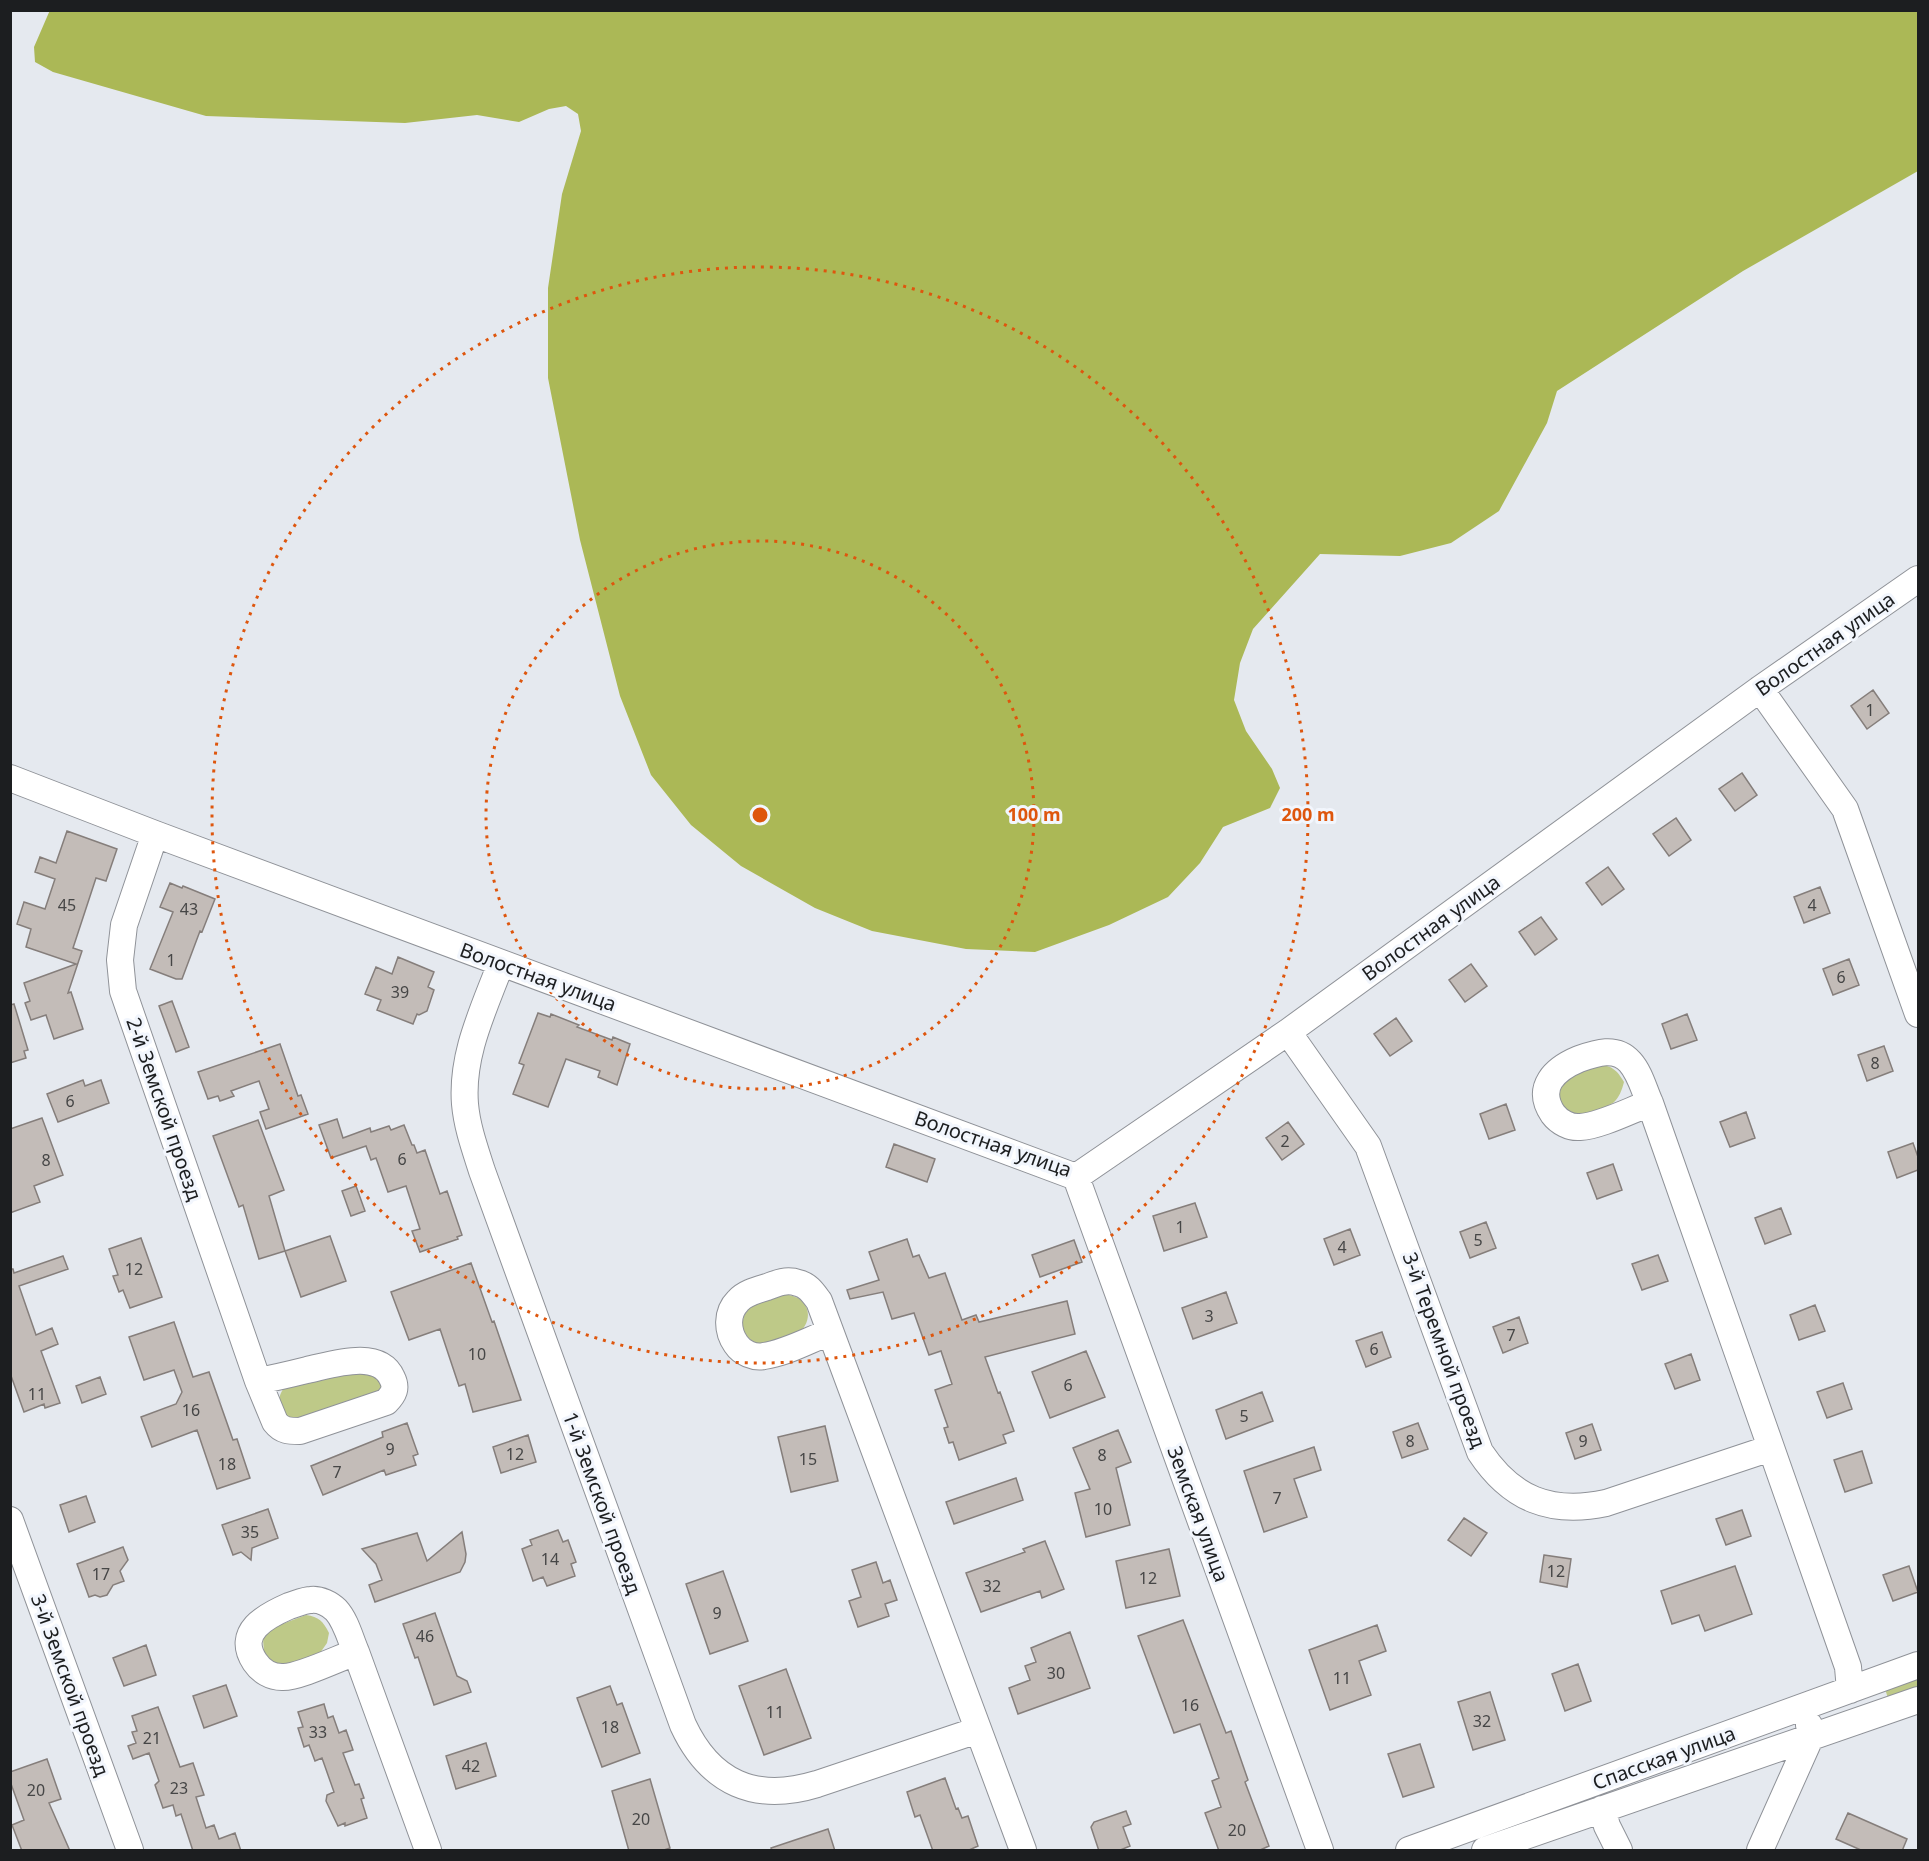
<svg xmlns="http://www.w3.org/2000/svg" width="1929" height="1861" font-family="'Noto Sans',sans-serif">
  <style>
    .green { fill: #bec988 }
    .forest { fill: #abb856 }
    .building { fill: #c3bcb8; stroke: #857e7b; stroke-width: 1.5 }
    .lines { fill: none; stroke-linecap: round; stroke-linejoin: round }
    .minor-casing { stroke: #8f9298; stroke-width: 28 }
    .minor { stroke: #fff; stroke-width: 26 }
    .ring { fill: none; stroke: #de560d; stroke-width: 3; stroke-dasharray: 3 6 }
    .labels { text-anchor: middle; stroke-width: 6; stroke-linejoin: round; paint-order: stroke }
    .number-label { font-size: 16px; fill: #464646 }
    .street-label { font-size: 20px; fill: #1c1e20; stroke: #f2f6fd }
    .centre { fill: #de560d; stroke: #f2f6fd; stroke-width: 3 }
    .ring-label { font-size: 18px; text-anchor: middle; font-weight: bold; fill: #de560d; stroke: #f2f6fd; stroke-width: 6; stroke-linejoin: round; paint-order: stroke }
  </style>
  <rect width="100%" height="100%" fill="#e5e9ef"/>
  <path class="green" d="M1600,1064C1613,1067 1617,1070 1624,1082C1622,1090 1619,1098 1613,1103C1604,1108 1586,1116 1576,1115C1555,1113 1556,1092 1563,1078Z
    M786,1294C792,1296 799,1297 803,1302C812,1312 808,1327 797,1334C789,1339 776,1342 766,1344C748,1346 735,1325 748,1310C753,1303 777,1298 786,1294Z
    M357,1369L378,1375L385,1391L306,1424L284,1420C280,1406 275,1396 287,1385Z
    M306,1615C319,1617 323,1621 329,1633L327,1643L320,1653L294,1663L282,1666L271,1661L264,1652L263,1639L269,1629Z
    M1918,1677V1690L1889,1701L1885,1689Z"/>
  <path class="forest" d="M50,10L1918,11V171L1743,271L1557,391L1547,423L1499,511L1451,543L1400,556L1320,554L1253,629L1240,663L1234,700L1246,731L1272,769L1280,788L1270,808L1223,827L1200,863L1168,897L1109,925L1035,952L966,949L872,931L815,908L741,866L691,825L651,775L620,696L580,540L548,378V288L562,194L581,131L578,114L566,106L549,109L519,122L477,115L405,123L206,116L53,72L35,62L34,47Z"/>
  <path class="building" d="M1873,690L1889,713L1867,729L1851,706Z
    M1742,773L1757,795L1735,811L1719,789Z
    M1676,818L1691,840L1669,856L1653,834Z
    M67,831L117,849L106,881L96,878L73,948L82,951L68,993L71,992L83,1029L54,1039L46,1015L31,1020L25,1003L30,1001L24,983L76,964L26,947L31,929L17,924L24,902L45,909L55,879L35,872L40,857L56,863Z
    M1608,867L1624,889L1602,905L1586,883Z
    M170,883L182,888L183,886L215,899L202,932L200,931L182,979H176L150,969L173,912L160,907Z
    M1820,887L1830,913L1804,923L1794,897Z
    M1541,917L1557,939L1535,955L1519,932Z
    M398,957L434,972L428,987L434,990L427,1011L419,1015L417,1014L413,1024L377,1010L381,1000L365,994L376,967L392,974Z
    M1849,959L1859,985L1833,995L1823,969Z
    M1471,964L1487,986L1465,1002L1449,980Z
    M172,1001L189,1047L176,1052L159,1006Z
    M14,1004L28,1050L24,1051L26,1058L10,1063V1005Z
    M538,1013L550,1017L551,1014L579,1025L577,1027L612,1040L613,1037L630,1044L617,1085L598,1077L600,1071L566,1059L548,1107L513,1094L524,1065L519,1063Z
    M1687,1014L1697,1040L1671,1049L1662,1024Z
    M1396,1018L1412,1041L1390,1056L1374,1034Z
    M280,1044L298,1096L301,1095L308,1114L266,1129L260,1112L269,1109L259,1081L231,1091L234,1096L220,1101L218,1096L208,1099L198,1072Z
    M1884,1046L1893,1071L1867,1081L1858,1055Z
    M83,1080L85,1086L101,1080L109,1103L58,1122L47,1094Z
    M1506,1104L1515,1130L1489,1139L1480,1114Z
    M1746,1112L1755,1138L1730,1147L1720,1122Z
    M42,1118L63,1175L34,1186L40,1202L10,1213V1129Z
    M337,1119L343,1138L370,1128L371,1132L389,1126L391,1130L404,1125L412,1145H414L417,1153L425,1150L440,1194L447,1191L462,1235L457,1237L458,1239L420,1252L412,1231L420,1229L406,1186L388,1192L376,1158L371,1160L366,1146L331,1158L319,1125Z
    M258,1120L284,1190L269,1196L285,1251L259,1259L243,1205L239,1207L213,1136Z
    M1288,1122L1304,1144L1282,1160L1266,1138Z
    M1913,1143L1918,1157V1170L1897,1178L1888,1152Z
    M894,1144L935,1159L927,1182L886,1167Z
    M1613,1164L1622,1190L1597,1199L1587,1173Z
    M356,1186L365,1211L351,1216L342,1191Z
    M1195,1203L1207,1237L1164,1251L1153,1216Z
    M1781,1208L1791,1234L1765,1244L1755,1218Z
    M1486,1222L1496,1248L1470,1258L1460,1232Z
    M1350,1229L1360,1255L1334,1265L1324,1239Z
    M330,1236L346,1281L301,1297L285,1251Z
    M141,1238L162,1297L130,1308L123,1290L119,1292L113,1276L118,1275L109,1249Z
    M907,1239L913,1257L919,1255L929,1278L945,1273L962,1320L976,1315L979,1322L1067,1301L1075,1334L985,1357L998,1393L1000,1392L1014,1431L1003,1435L1006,1443L959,1460L953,1442L949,1443L944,1428L948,1427L935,1390L952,1384L941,1351L929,1355L914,1313L892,1319L883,1292L850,1299L847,1290L879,1280L869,1252Z
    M1074,1240L1082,1262L1040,1277L1032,1255Z
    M1658,1255L1668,1281L1642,1290L1632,1264Z
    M63,1256L68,1269L19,1286L36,1335L52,1328L58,1344L41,1351L60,1403L45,1408L44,1404L24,1412L10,1373V1269H13L14,1273Z
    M471,1263L492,1322L494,1321L521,1400L473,1412L465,1384L459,1386L440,1329L409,1340L391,1292Z
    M1226,1292L1237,1323L1193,1339L1182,1308Z
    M1815,1305L1825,1331L1799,1340L1790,1315Z
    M1519,1317L1528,1343L1503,1353L1493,1327Z
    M174,1322L193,1377L209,1372L233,1440L237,1439L250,1478L217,1489L197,1430L152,1447L141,1417L176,1404L182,1392L174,1370L144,1380L129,1337Z
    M1382,1332L1391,1357L1366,1367L1356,1341Z
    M1086,1351L1105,1397L1050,1418L1032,1372Z
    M1691,1354L1700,1380L1675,1389L1665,1364Z
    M100,1377L106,1394L82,1403L76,1386Z
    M1843,1383L1852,1409L1827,1418L1817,1392Z
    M1262,1392L1273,1421L1226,1439L1216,1410Z
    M407,1423L418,1454L413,1456L416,1465L386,1475L384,1470L323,1495L311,1466L383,1437L382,1432Z
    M1418,1423L1428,1449L1402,1458L1393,1432Z
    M1592,1424L1601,1450L1575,1459L1566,1433Z
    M825,1426L838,1481L791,1492L778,1437Z
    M1118,1430L1131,1462L1116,1468L1130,1525L1086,1537L1075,1493L1090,1489L1073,1448Z
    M528,1435L536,1462L501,1473L493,1447Z
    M1314,1447L1321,1470L1294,1479L1307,1517L1264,1532L1244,1471Z
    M1862,1451L1872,1483L1845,1492L1834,1460Z
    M1016,1478L1023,1500L954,1524L946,1502Z
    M86,1496L95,1522L69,1532L60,1505Z
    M268,1509L278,1538L252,1548L251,1560L241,1552L233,1555L222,1525Z
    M1742,1510L1751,1536L1726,1545L1716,1519Z
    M1464,1518L1487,1533L1471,1556L1448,1540Z
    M558,1530L563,1542L568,1540L576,1562L571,1564L575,1576L547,1586L543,1577L533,1581L522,1549L532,1545L530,1540Z
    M462,1532L466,1554L465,1562L460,1572L375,1602L369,1585L382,1580L376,1564L362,1549L417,1533L427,1561Z
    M1045,1541L1064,1589L1042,1598L1040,1591L981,1612L966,1573L1025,1552L1023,1549Z
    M123,1547L128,1560L120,1571L124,1581L113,1585L107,1595L100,1597L95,1595L89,1597L77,1564Z
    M1169,1549L1180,1596L1126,1608L1116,1561Z
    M1544,1555L1571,1559L1567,1587L1540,1582Z
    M876,1562L883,1583L890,1580L897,1600L885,1604L889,1616L858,1627L849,1601L861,1597L852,1570Z
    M1735,1566L1752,1614L1705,1631L1699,1615L1672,1624L1661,1591Z
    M1909,1566L1918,1592L1893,1601L1883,1575Z
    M723,1571L748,1641L710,1654L686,1584Z
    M435,1613L457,1676L467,1681L471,1692L434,1705L418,1657L415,1658L403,1624Z
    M1183,1620L1226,1733L1231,1731L1248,1780L1245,1782L1269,1846L1258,1851H1219L1205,1813L1221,1807L1212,1781L1219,1778L1200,1724L1174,1733L1138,1636Z
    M1377,1625L1386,1651L1359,1661L1371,1695L1330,1710L1309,1650Z
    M1070,1632L1090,1688L1018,1714L1009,1688L1030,1680L1025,1666L1036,1662L1031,1648Z
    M146,1645L156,1675L124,1686L113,1658Z
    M1578,1664L1591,1701L1565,1711L1552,1674Z
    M786,1669L811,1738L764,1755L739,1686Z
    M226,1685L237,1716L204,1728L193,1696Z
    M610,1686L617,1705L622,1703L640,1753L602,1767L577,1698Z
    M1490,1692L1505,1740L1473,1750L1458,1702Z
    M324,1704L328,1718L333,1716L339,1733L346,1730L353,1750L343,1753L355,1785L359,1784L364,1798L361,1799L367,1818L345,1826V1823L338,1826L326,1801L327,1795L334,1792L322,1758L315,1761L309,1745L304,1747L298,1728L303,1727L298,1712Z
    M158,1707L180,1767L193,1763L204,1795L196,1797L206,1828L214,1825L219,1839L235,1833L241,1851H193L181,1814L176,1816L173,1805L163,1808L155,1785L159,1781L149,1753L133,1759L128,1746L136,1743L132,1732L137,1731L132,1716Z
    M486,1743L496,1776L456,1789L446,1756Z
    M1420,1744L1434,1787L1403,1797L1388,1754Z
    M47,1759L61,1799L49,1803L70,1851H22L12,1825L24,1820L10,1781V1772Z
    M945,1778L956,1809L958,1808L962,1818L968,1816L978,1846L967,1851H933L920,1815L915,1817L907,1792Z
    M650,1779L670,1848L661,1851H629L612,1791Z
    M1126,1811L1131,1824L1123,1827L1130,1846L1118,1851H1099L1091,1827L1094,1822Z
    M1848,1813L1907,1839L1902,1851H1863L1836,1839Z
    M828,1829L835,1851H772L771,1848Z"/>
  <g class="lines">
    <defs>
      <path id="minor" d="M1760,689L1845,809L1918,1014
        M10,778L155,834L1076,1177
        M155,834L124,925L120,960L123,991L258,1381C274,1378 291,1374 307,1370C331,1365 379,1348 392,1378C397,1388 394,1394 386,1402L300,1431C289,1431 282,1431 275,1422L258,1381
        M501,963C484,1009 461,1054 465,1104C467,1127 475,1149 482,1171L683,1725C710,1783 755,1803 817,1784L978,1730
        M1288,1032L1368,1146L1480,1452C1511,1499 1551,1515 1606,1503L1771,1448
        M1650,1103C1631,1110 1600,1126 1580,1127C1570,1128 1559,1122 1553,1114C1535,1087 1555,1069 1579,1059C1596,1053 1616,1046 1630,1062C1640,1073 1644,1090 1650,1103L1848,1667L1850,1690
        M1076,1177L1288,1032L1760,689L1918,579
        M1076,1177L1320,1850
        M830,1332C809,1340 786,1353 764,1356C754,1358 742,1353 736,1344C727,1331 726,1313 738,1301C745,1293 757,1290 767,1287C777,1283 787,1279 798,1283C808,1285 813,1293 819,1301L1023,1850
        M10,1520L130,1850
        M356,1652C339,1658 298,1678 282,1677C271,1677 261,1671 255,1662C235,1632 266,1616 289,1606C296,1604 304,1600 311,1600C320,1599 330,1604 336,1610C346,1621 350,1638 356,1652L428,1850
        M1602,1809L1607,1826L1619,1850
        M1409,1850L1918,1665
        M1485,1850L1918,1700
        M1760,1850L1811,1736L1809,1725"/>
    </defs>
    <use href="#minor" class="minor-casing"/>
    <use href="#minor" class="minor"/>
  </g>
  <g class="ring">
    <circle cx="760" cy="815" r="274"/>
    <circle cx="760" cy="815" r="548"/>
  </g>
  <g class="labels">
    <g class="number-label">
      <text x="1870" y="716">1</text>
      <text x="67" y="911">45</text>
      <text x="1812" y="911">4</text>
      <text x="189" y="915">43</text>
      <text x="171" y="966">1</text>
      <text x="1841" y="983">6</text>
      <text x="400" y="998">39</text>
      <text x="1875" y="1069">8</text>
      <text x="70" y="1107">6</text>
      <text x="1285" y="1147">2</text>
      <text x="402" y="1165">6</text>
      <text x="46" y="1166">8</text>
      <text x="1180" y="1233">1</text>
      <text x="1478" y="1246">5</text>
      <text x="1342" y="1253">4</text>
      <text x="134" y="1275">12</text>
      <text x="1209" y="1322">3</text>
      <text x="1511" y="1341">7</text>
      <text x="1374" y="1355">6</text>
      <text x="477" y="1360">10</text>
      <text x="1068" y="1391">6</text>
      <text x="37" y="1400">11</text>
      <text x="191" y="1416">16</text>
      <text x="1244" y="1422">5</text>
      <text x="1410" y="1447">8</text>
      <text x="1583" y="1447">9</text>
      <text x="390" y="1455">9</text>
      <text x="515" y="1460">12</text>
      <text x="1102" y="1461">8</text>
      <text x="808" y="1465">15</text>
      <text x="227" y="1470">18</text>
      <text x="337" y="1478">7</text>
      <text x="1277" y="1504">7</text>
      <text x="1103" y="1515">10</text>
      <text x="250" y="1538">35</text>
      <text x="550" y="1565">14</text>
      <text x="1556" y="1577">12</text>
      <text x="101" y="1580">17</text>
      <text x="1148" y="1584">12</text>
      <text x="992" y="1592">32</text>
      <text x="717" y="1619">9</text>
      <text x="425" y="1642">46</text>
      <text x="1056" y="1679">30</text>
      <text x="1342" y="1684">11</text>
      <text x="1190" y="1711">16</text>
      <text x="775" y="1718">11</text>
      <text x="1482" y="1727">32</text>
      <text x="610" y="1733">18</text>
      <text x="318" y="1738">33</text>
      <text x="152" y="1744">21</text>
      <text x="471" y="1772">42</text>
      <text x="179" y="1794">23</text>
      <text x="36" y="1796">20</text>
      <text x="641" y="1825">20</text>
      <text x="1237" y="1836">20</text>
    </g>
    <g class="street-label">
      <text transform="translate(1825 644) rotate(-35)" y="7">Волостная улица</text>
      <text transform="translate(1431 928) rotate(-36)" y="7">Волостная улица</text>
      <text transform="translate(538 977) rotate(20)" y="7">Волостная улица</text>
      <text transform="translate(164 1109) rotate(71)" y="7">2-й Земской проезд</text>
      <text transform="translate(993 1144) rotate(19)" y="7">Волостная улица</text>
      <text transform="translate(1444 1350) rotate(70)" y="7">3-й Теремной проезд</text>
      <text transform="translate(602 1503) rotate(70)" y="7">1-й Земской проезд</text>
      <text transform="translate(1198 1514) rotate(70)" y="7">Земская улица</text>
      <text transform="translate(70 1685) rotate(70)" y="7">3-й Земской проезд</text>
      <text transform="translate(1664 1758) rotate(-20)" y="7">Спасская улица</text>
    </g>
  </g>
  <circle cx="760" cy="815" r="9" class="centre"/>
  <g class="ring-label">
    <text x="1034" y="821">100 m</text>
    <text x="1308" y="821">200 m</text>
  </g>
  <rect width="1929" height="1861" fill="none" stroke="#1c1e20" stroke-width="24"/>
</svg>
